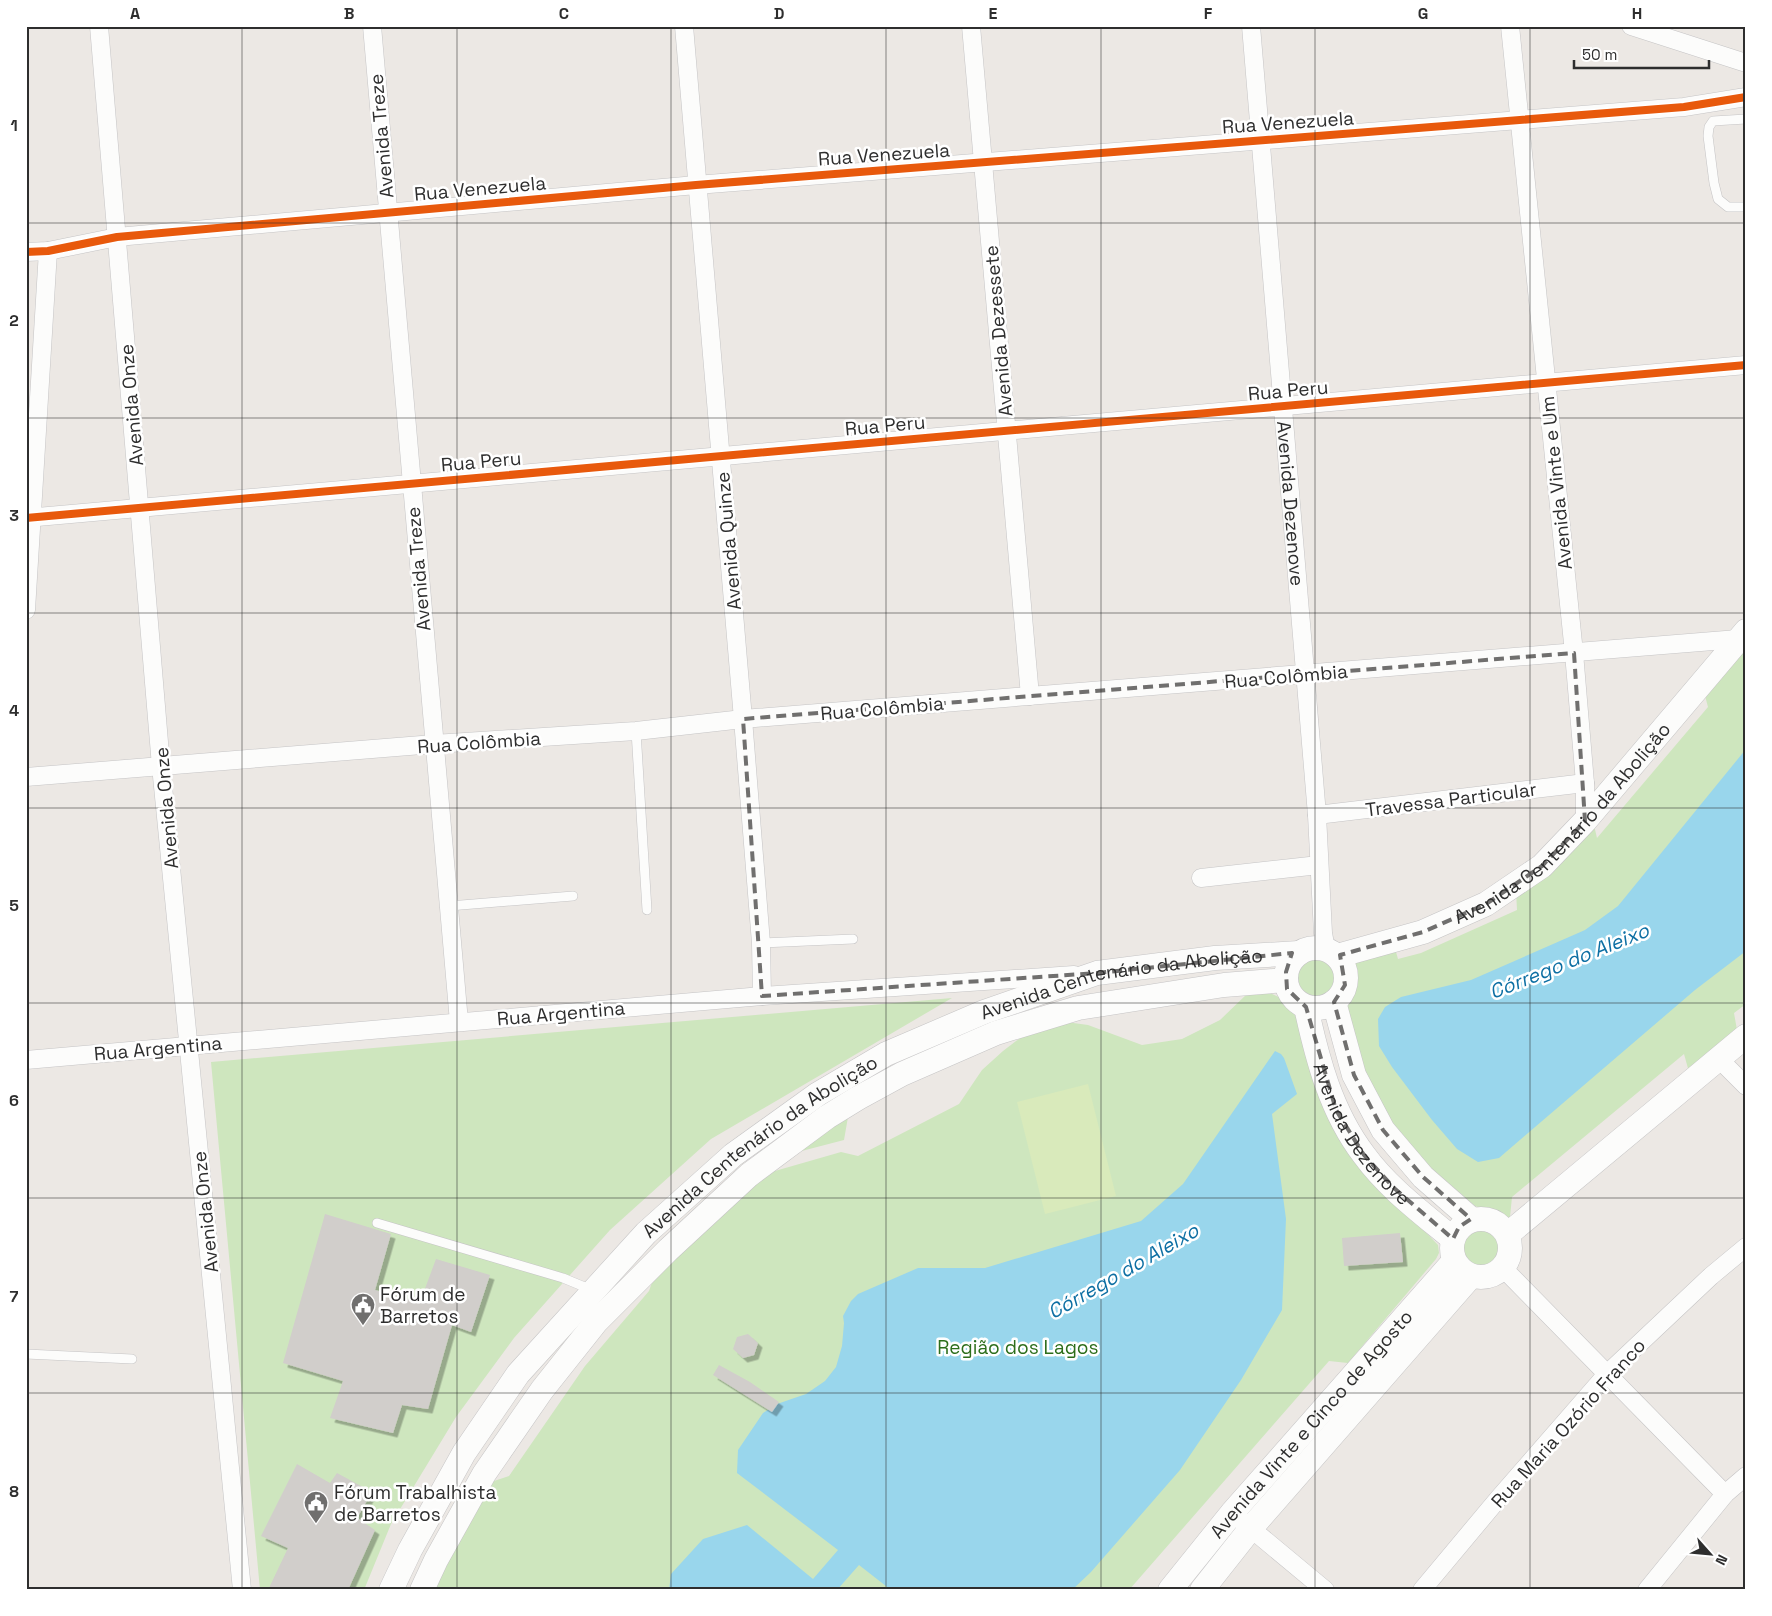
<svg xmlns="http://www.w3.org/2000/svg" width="1772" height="1616" font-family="'Space Grotesk',sans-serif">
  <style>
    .green { fill: #cee6be }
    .pitch { fill: #d9eabb }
    .water { fill: #99d6ec }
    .building { fill: #d1cecb; filter: url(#shadow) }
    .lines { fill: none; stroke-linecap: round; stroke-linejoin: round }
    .lane-casing { stroke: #c5c4c5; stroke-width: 10 }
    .street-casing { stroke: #c5c4c5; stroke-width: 19 }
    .secondary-casing { stroke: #c5c4c5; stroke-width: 25 }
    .lane { stroke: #fcfcfb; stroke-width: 9 }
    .street { stroke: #fcfcfb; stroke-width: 18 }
    .secondary { stroke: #fcfcfb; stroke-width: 24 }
    .cycleway-casing { stroke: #fff; stroke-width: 11 }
    .cycleway { stroke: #e8590c; stroke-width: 8 }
    .marked { fill: none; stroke: #706f6e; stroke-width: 4; stroke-dasharray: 10 6; stroke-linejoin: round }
    .grid { fill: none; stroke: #2e2e2e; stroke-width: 1; stroke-opacity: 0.55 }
    .labels { text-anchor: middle; stroke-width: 5; stroke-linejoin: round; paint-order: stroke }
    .street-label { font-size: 19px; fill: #2e2e2e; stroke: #fff }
    .poi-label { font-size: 19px; fill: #2e2e2e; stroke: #fff; text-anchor: start }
    .park-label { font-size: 19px; fill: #2c6e1b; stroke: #fff }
    .water-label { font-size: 20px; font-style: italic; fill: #0d6fa3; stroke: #fff }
    .neatline { fill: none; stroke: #2e2e2e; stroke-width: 2 }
    .grid-label { font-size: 16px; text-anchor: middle; font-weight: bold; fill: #2e2e2e }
  </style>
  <defs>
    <filter id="shadow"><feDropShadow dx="4.5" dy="4.5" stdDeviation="0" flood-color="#0004"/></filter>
  </defs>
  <rect width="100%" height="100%" fill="#ece8e4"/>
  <path class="green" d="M1746,640V1004L1734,1013L1737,1030L1689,1072L1684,1054L1512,1197L1510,1217L1506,1220L1494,1213L1475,1206L1425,1163L1384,1113L1360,1062L1344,997L1353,968L1351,957L1394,945L1398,959L1421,953L1517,910L1516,891L1593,821L1597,838L1708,707L1704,692Z
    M1293 978a22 22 0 1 1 44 0a22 22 0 1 1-44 0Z
    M1266,991L1285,1000L1296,1017L1371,1175L1438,1245L1439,1253L1436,1259L1348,1363L1329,1361L1129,1590H430L491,1482L509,1476L585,1366L649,1291L656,1271L768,1173L841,1152L858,1156L959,1104L982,1070L1003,1051L1032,1029L1066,1022L1088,1025L1142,1045L1182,1039L1220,1020L1247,994Z
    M952,998L711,1139L610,1230L514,1338L456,1417L391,1524L364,1590H260L211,1062Z
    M848,1117L844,1140L794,1153L817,1136Z
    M1460 1249a21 21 0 1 1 42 0a21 21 0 1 1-42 0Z"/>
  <path class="pitch" d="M1088,1084L1116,1196L1045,1214L1017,1102Z"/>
  <path class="water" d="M1746,749V951L1695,990L1499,1158L1478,1162L1457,1149L1432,1120L1392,1067L1379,1046L1378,1019L1385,1007L1401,997L1471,980L1585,930L1618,906Z
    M1275,1051L1281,1054L1284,1058L1297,1094L1272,1114L1286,1219L1282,1310L1241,1380L1180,1470L1091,1572L1072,1590H891L859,1565L837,1590H669L671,1574L703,1539L747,1525L813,1579L838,1550L737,1473L738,1450L763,1413L777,1404L806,1394L825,1381L836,1367L842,1346L844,1323L843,1316L851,1301L858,1294L918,1268H985L1141,1221L1183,1184Z"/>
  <path class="building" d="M325,1214L391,1234L375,1290L420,1302L436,1259L490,1275L471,1332L452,1325L428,1409L402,1405L393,1433L330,1418L343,1381L283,1363Z
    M1400,1233L1403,1262L1344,1266L1342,1238Z
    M748,1334L758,1343L754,1355L743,1358L733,1349L737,1337Z
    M719,1365L750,1382L779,1402L772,1412L713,1375Z
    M297,1464L330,1483L337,1473L372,1492L357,1518L375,1530L348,1590H268L288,1548L261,1536Z"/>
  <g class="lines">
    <defs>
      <path id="lane" d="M1746,119L1713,121L1709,127L1708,136L1714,183L1718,199L1728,207H1746
        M636,731L647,910
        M449,906L573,896
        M761,943L853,939
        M377,1223L563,1278L592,1290
        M26,1354L132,1359"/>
      <g id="street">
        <path d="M99,26L161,766L242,1590"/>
        <path d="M372,26L459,1022"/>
        <path d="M684,26L743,719L761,943L762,996"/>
        <path d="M971,26L1030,696"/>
        <path id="s1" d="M1251,26L1317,815L1323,933L1326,950"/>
        <path d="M1510,26L1574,653L1585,783V821"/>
        <path d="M1631,26L1746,63"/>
        <path d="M26,252L48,251L117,237L696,185L1684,107L1746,97"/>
        <path d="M26,518L1746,365"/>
        <path d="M26,610L48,251"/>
        <path d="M26,777L434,744L636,731L743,719L1738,639"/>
        <path d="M1317,815L1585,783"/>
        <path d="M1201,878L1319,865"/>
        <path d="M1718,1058L1746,1086"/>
        <path d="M26,1060L762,996L1074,975"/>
        <path d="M1503,1268L1725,1494"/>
        <path d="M1242,1521L1325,1590"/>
        <path d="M1422,1590L1498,1499L1607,1374L1711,1276L1746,1247"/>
        <path d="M1647,1590L1725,1494L1746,1476"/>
      </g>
      <g id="secondary">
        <circle cx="1316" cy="978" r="30"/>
        <path id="s2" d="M1337,956L1423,932L1486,904L1542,866L1585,821L1746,631"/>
        <path d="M1334,1002L1354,1075L1383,1130L1423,1177L1471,1219"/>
        <path id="s3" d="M1306,1007C1317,1058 1331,1112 1364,1155C1388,1188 1422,1213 1453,1239"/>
        <circle cx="1481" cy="1248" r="29"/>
        <path d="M1508,1234L1746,1036"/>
        <path id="s4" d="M391,1590L410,1550L464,1453L518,1374L646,1233L733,1155L818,1094L886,1054L984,1012L1097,973L1215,958L1299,953"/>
        <path d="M422,1590L436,1560L484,1474L542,1390L596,1322L668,1250L749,1175L827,1117L858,1098L902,1074L996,1033L1078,1008L1224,985L1286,980"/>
        <path id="s5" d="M1170,1590L1232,1513L1454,1261"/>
        <path d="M1202,1590L1251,1528L1471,1276"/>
      </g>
    </defs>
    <use href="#lane" class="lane-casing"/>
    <use href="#street" class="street-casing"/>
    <use href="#secondary" class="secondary-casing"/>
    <use href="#lane" class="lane"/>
    <use href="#street" class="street"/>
    <use href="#secondary" class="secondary"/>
    <defs>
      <path id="cycleway" d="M26,252L48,251L117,237L696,185L1684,107L1746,97
        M26,518L1746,365"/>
    </defs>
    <use href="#cycleway" class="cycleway-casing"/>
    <use href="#cycleway" class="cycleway"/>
  </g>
  <path class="marked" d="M1574,653L1585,821L1542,866L1486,904L1423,932L1340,955L1345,985L1334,1002L1354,1075L1383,1130L1423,1177L1471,1219L1459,1227L1453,1239L1394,1188L1364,1155L1336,1110L1306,1007L1287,989L1286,972L1292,953L1097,973L762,996L743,719Z"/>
  <path class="grid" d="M242,26V1590M457,26V1590M671,26V1590M886,26V1590M1101,26V1590M1315,26V1590M1530,26V1590M26,223H1746M26,418H1746M26,613H1746M26,808H1746M26,1003H1746M26,1198H1746M26,1393H1746"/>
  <defs>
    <symbol id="civic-pin" viewBox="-11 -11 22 30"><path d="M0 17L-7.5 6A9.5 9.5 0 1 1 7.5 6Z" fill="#706f6e" stroke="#fff"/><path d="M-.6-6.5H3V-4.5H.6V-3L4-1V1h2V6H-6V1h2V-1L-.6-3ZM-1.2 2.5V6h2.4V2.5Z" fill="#fff"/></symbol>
  </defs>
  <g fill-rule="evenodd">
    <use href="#civic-pin" x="349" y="1291" width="28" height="38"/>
    <use href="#civic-pin" x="302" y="1489" width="28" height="38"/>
  </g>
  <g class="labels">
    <g class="street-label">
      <text transform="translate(1288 122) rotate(-4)" y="7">Rua Venezuela</text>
      <text transform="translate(381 136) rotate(-95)" y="7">Avenida Treze</text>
      <text transform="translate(884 154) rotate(-4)" y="7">Rua Venezuela</text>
      <text transform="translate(480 188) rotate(-5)" y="7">Rua Venezuela</text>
      <text transform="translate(998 331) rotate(-95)" y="7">Avenida Dezessete</text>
      <text transform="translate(1288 390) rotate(-5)" y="7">Rua Peru</text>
      <text transform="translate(131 405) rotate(-95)" y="7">Avenida Onze</text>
      <text transform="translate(885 425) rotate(-5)" y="7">Rua Peru</text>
      <text transform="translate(481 461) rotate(-5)" y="7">Rua Peru</text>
      <text transform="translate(1556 483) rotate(-96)" y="7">Avenida Vinte e Um</text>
      <text dy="7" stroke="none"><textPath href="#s1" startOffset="479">Avenida Dezenove</textPath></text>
      <text transform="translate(728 541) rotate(-95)" y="7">Avenida Quinze</text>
      <text transform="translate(418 569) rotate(-95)" y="7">Avenida Treze</text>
      <text transform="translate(1286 676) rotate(-5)" y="7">Rua Colômbia</text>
      <text transform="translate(882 708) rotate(-5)" y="7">Rua Colômbia</text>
      <text transform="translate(479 742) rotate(-4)" y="7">Rua Colômbia</text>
      <text transform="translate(1451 799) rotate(-7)" y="7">Travessa Particular</text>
      <text transform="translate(166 808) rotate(-95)" y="7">Avenida Onze</text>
      <text dy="7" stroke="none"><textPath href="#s2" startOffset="269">Avenida Centenário da Abolição</textPath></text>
      <text dy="7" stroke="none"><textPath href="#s4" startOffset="990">Avenida Centenário da Abolição</textPath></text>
      <text transform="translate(561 1013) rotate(-5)" y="7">Rua Argentina</text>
      <text transform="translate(158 1048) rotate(-5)" y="7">Rua Argentina</text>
      <text dy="7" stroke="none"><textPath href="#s3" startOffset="141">Avenida Dezenove</textPath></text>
      <text dy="7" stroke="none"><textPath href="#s4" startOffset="585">Avenida Centenário da Abolição</textPath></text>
      <text transform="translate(205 1212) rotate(-96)" y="7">Avenida Onze</text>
      <text transform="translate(1568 1423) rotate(-48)" y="7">Rua Maria Ozório Franco</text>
      <text dy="7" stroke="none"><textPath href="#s5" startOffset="218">Avenida Vinte e Cinco de Agosto</textPath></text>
    </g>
    <g class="poi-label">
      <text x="380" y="1301">Fórum de<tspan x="380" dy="22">Barretos</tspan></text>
      <text x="334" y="1499">Fórum Trabalhista<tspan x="334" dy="22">de Barretos</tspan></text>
    </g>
    <g class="park-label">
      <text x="1018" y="1354">Região dos Lagos</text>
    </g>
    <g class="water-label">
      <text transform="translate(1569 961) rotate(-22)" y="7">Córrego do Aleixo</text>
      <text transform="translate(1123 1271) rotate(-30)" y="7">Córrego do Aleixo</text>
    </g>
  </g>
  <rect width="1772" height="1616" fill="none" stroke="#ffffff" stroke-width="55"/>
  <g transform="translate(1710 1554) rotate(117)" stroke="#ffffff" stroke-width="4" paint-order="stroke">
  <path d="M0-4L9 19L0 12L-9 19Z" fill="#2e2e2e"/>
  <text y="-8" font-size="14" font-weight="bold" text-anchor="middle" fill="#2e2e2e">N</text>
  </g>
  <path d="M1574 60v8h135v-8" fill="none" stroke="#2e2e2e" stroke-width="2.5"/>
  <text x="1582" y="60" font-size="15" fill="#2e2e2e" stroke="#ffffff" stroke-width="4" paint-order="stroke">50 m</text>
  <rect x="28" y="28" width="1716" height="1560" class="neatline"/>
  <g class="grid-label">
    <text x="135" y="19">A</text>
    <text x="349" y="19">B</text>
    <text x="564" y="19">C</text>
    <text x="779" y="19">D</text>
    <text x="993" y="19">E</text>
    <text x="1208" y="19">F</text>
    <text x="1423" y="19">G</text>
    <text x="1637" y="19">H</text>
    <text x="14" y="131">1</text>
    <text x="14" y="326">2</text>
    <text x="14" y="521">3</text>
    <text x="14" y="716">4</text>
    <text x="14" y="911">5</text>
    <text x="14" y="1106">6</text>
    <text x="14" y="1302">7</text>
    <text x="14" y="1497">8</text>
  </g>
</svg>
